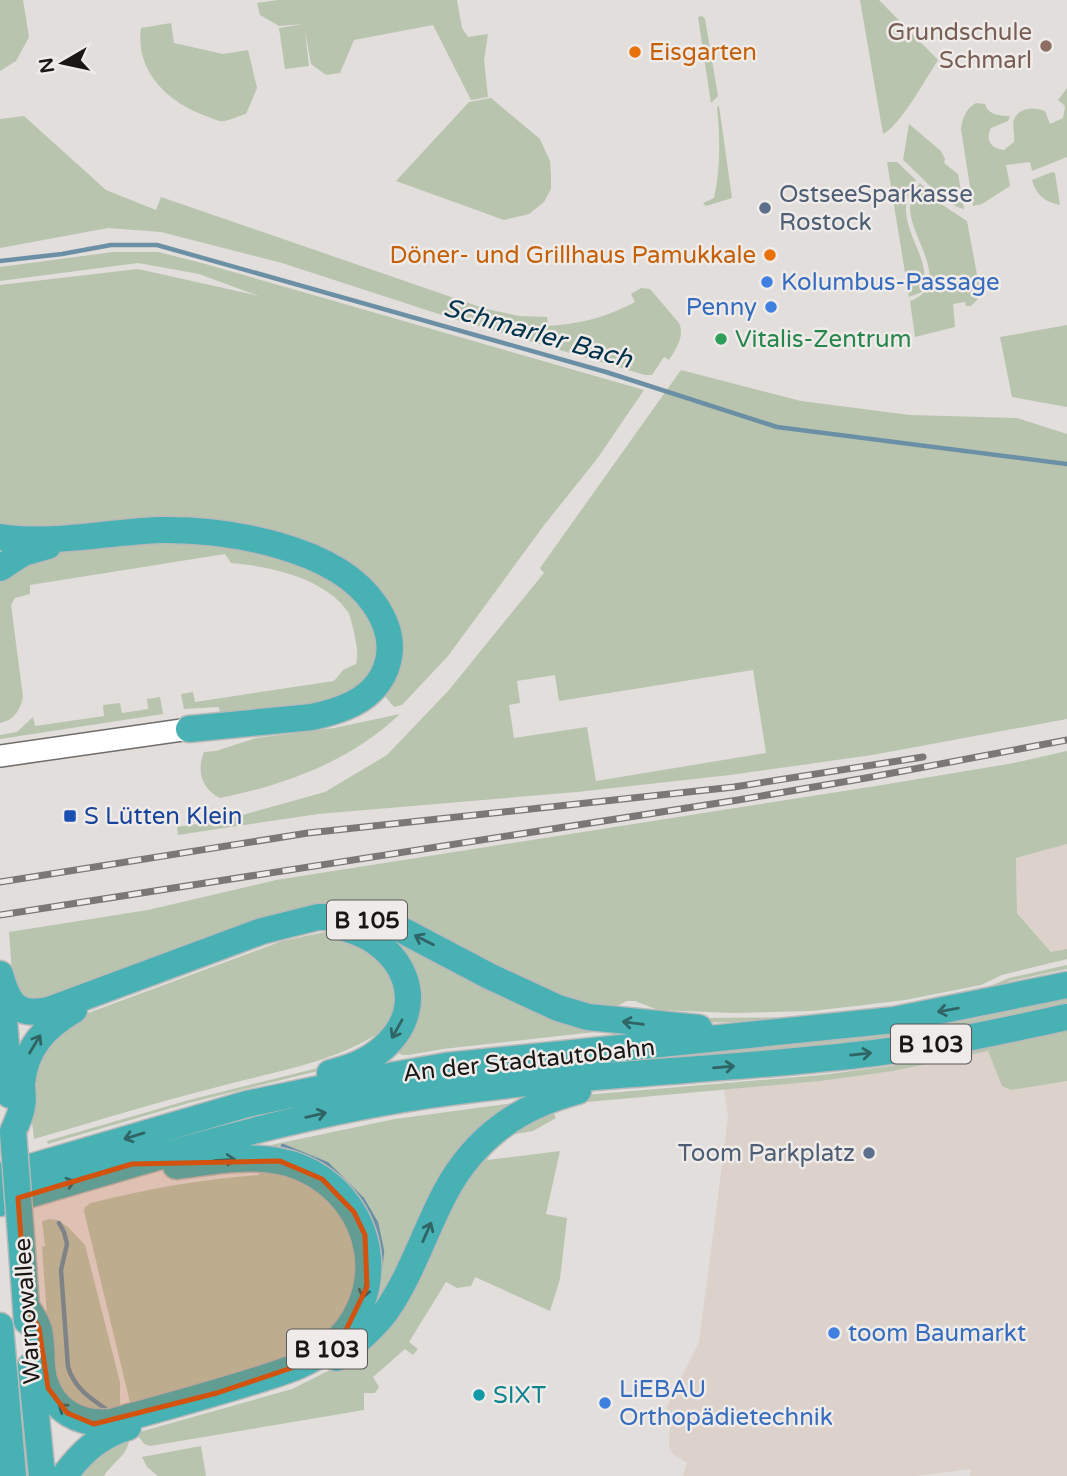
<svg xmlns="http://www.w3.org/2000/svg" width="1067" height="1476" font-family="'Varela Round',sans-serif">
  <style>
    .built { fill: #dcd2cb }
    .green { fill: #b9c4ae; fill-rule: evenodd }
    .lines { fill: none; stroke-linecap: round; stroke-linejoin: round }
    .stream { stroke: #6b90a6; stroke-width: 4.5 }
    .secondary-casing { stroke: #6f6c6a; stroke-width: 24 }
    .highway-casing { stroke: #bab9b9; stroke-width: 29 }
    .secondary { stroke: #fff; stroke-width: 21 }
    .highway { stroke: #47b1b4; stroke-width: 26 }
    .rail-casing { stroke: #7a7876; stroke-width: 7 }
    .rail { stroke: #efebe9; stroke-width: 4.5; stroke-dasharray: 13; stroke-linecap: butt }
    .highway-bridge-casing { stroke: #bab9b9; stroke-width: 29; stroke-linecap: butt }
    .highway-bridge { stroke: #47b1b4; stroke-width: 26 }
    .oneway { stroke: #306465 }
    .marked { fill: #d3520d; fill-opacity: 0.2; stroke: #d3520d; stroke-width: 5; stroke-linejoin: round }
    .education-dot { fill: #8d6e63; stroke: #efebe9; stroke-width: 2.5 }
    .food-dot { fill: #e8710a; stroke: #efebe9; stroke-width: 2.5 }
    .service-dot { fill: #5c6f8a; stroke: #efebe9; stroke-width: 2.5 }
    .shop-dot { fill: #3f7fe0; stroke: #efebe9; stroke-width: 2.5 }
    .leisure-dot { fill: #2e9e5b; stroke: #efebe9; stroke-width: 2.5 }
    .transit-dot { fill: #1a4fb4; stroke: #efebe9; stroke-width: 2.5 }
    .culture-dot { fill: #0f9aa8; stroke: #efebe9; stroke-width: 2.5 }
    .labels { text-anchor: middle; stroke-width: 5; stroke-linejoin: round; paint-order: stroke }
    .shield { fill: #efebe9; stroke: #585755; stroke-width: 2 }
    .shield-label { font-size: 23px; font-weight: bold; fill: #181716 }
    .education-label { font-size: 24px; fill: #785e54; stroke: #efebe9; text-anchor: end }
    .food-label { font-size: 24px; fill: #c56008; stroke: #efebe9; text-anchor: start }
    .service-label { font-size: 24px; fill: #4e5e75; stroke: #efebe9; text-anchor: start }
    .shop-label { font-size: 24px; fill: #366cbe; stroke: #efebe9; text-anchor: start }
    .leisure-label { font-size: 24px; fill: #27864d; stroke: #efebe9; text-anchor: start }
    .transit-label { font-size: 24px; fill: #164399; stroke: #efebe9; text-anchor: start }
    .street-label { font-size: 24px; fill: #181716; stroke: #efebe9 }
    .culture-label { font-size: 24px; fill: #0d838f; stroke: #efebe9; text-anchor: start }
    .water-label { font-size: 26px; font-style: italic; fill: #00334b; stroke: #efebe9 }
  </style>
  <rect width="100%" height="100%" fill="#e1dedc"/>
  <path class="built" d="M1067,844V959L1059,961L1017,912L1016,858Z
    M1067,1033V1476H970L971,1469L917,1476H683L687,1463L673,1454L669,1447L670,1424L661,1419L699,1342L728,1118L724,1089L821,1081L893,1071Z"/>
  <path class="green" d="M0,0H23L29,37L16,61L0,71Z
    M278,0H457L462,28L468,37L488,34L484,60L488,97L471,100L433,25L354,40L340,73L326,75L311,64L305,31L309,66L285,69L279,28L303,24L279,26L260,15L257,3Z
    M860,0H879L938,60C927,77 900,126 883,134Z
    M702,16L705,19L718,96L711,103L698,17Z
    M171,23L174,43L223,54L248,50L257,88L246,114C239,116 231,120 224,121C218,122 210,117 203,115C166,101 135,70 141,28Z
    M1067,88V157L1032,171L1030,162L1006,165L1010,186L982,204L973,206L961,129C962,119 966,108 976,103L985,104C988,115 1001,116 1010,116L1008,121L991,128C985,140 991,149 1004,150L1014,142C1015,135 1012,125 1014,119C1020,107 1034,107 1045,111L1050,124L1063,118L1065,106L1058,100Z
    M491,98L540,139L550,161L551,176V189L544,202L529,214L504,220L396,181L469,102Z
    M719,106L732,198L706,206L703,203L714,198C721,167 720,138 717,107Z
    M24,116L106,190L156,210L161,197L486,309L519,316L547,317L548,326C580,324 607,317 635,302L631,294L641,288L650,289L679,323C685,336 676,349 669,360L664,357L652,375H645L451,318L282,263L161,232L108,228L0,248V119Z
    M909,124L941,151L945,159L944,163L958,174L964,209C944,205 920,174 903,160Z
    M887,162H897L916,180C911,188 906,196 906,206C904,236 933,261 922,292L909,297Z
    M1052,172L1055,173L1060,205C1045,202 1036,195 1032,180Z
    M920,183L941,204L967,221L981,296L971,306H966L965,302L953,304L955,327L915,337L910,301C954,285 910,238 910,208C910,199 915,190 920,183Z
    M113,252H158L202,263L644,390L597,459L545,524L448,656L402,705L394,707L384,695L402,657L403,646L401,632L391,607L315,549L0,531V285L138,269L259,296L199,274L138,263L0,281V267Z
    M1067,325V407L1012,397L1000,337Z
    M681,370L801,401L910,415L1017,418L1067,434V719L872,755L730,775L577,792L318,814L178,835L177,827L224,820L325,792L387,755L449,690L544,573L540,568ZM753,670L766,753L596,781L587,727L514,738L509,705L520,703L517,681L555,675L559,701Z
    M145,539L237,545L317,569L349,593L371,618L378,643L377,658L371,674L359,687L325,704L220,714L219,707L184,709L181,694L193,692L195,702L334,681L343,670L356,664C359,652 356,644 354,632C352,626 351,617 348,612C325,578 269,566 231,563L225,554L30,585V594L15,598L11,605L23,697C20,711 14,720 0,723V583C23,546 105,545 145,539Z
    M160,697L163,714L0,739V735L17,732L33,717L35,726L104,716L103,705L120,703L122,713L148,709L147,699Z
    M400,714C351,761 285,785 220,798C202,789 196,771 204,752L216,751L256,738L334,728Z
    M1067,751V844L1016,858L1017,913L1051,952L1067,949V959L1002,975L981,985L905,1000L856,1006L811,1011L734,1013L658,1010L635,1001H627L617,1006L612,1014L593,1011L367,912L35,1007L13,987L9,932L148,910L276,880L876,786L1014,763Z
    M325,932L337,933L375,947L400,993L382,1040L374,1036C327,1064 273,1072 221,1086C158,1102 96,1121 34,1139L31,1113L36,1059L72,1019L282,941Z
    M390,938L604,1031L443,1049L408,1055H402L393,1050L400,1042Z
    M1067,965V969L1010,981L980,996L812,1020L692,1023L625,1008H633L656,1014L694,1018L812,1017L907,1005L981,990L1009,978Z
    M1067,998V1007L872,1042L564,1069L0,1193V1187L255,1114L393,1085L871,1036L973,1019Z
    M1067,1026V1081L1011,1090L1002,1086L988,1051L893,1071L821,1081L587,1102L553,1112L556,1118L533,1131L503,1136L487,1160L560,1151L546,1214L567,1218L560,1279L550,1311L475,1277L471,1286L457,1288L446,1282L409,1342L418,1349L413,1355L405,1349L373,1377L379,1387L375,1393H364V1410L150,1446L144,1444L136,1433L292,1389L342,1364L448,1205L502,1133L585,1095L821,1075L891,1066Z
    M326,1066V1069L189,1103L48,1144L47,1141L189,1100Z
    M513,1103L371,1318L376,1240L266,1146L395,1119Z
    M261,1166L321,1187L358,1241L353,1301L316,1348L132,1411L84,1211L85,1207L91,1203C147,1189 201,1179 259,1175Z
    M50,1219L57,1220L68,1227L85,1245L120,1382V1415L77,1409L51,1373L42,1247L45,1246L42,1221Z
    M129,1440C128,1455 112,1463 104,1476H74L90,1457Z
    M201,1446L206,1476H158L147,1467L142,1457Z"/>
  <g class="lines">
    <path class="stream" d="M0,261L62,254L111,245H157L606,372L777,427L1067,464
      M283,1146L327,1164L362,1199L376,1223L382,1251L380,1270
      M59,1223L64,1232L67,1244L61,1270L68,1367C75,1389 90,1398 109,1411"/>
    <defs>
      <path id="secondary" d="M0,756L189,729"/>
      <path id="highway" d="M0,537C54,545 106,532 160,530C225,529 336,546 375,605C390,627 395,651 383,675C369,702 339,711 312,717L189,729
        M0,568L23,553L48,546
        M0,974C8,1003 16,1017 49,1010L262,931L318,917H341L369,920L398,928L489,976L558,1008L588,1017L699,1028
        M1,984L10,1095
        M330,1073C350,1068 367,1062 383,1048C432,1005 403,944 347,929
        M13,1132C16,1124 21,1115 22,1106C24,1099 22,1091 22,1084C25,1048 45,1027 74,1010
        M0,1176L247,1104L343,1084L446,1066L894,1020L1067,985
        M0,1203C148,1160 296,1112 450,1092C591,1073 733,1070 874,1053C939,1045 1003,1031 1067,1017
        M21,1236L27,1321
        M26,1306C30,1313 37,1322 39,1330C43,1346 40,1363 44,1379C53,1411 79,1425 111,1422C159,1409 206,1396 254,1381C279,1373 305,1366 326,1350C393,1298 377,1201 302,1168C263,1151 216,1161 176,1166
        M0,1326L13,1476
        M337,1358C355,1344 373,1329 387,1310C409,1278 422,1240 439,1205C468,1143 513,1108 578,1091
        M31,1366L42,1476
        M64,1476C82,1452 99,1436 128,1427"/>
    </defs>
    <use href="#secondary" class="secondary-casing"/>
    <use href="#highway" class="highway-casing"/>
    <use href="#secondary" class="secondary"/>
    <use href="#highway" class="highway"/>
    <defs>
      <path id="rail" d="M0,882L308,833L734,787L923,757
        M0,915L738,800L866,778L1067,740"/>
    </defs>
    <use href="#rail" class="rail-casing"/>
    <use href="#rail" class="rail"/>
    <defs>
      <path id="highway-bridge" d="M13,1132L21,1236"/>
    </defs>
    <use href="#highway-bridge" class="highway-bridge-casing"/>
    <use href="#highway-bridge" class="highway-bridge"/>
  </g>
  <defs><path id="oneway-shaft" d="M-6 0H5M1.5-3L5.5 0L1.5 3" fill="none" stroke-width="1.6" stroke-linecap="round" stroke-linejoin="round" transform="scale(1.75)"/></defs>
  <g class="oneway">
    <use href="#oneway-shaft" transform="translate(424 940) rotate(-153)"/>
    <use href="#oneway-shaft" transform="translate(948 1010) rotate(170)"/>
    <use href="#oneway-shaft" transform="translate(633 1023) rotate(-173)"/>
    <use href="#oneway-shaft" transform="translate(397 1029) rotate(119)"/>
    <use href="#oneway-shaft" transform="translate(35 1044) rotate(-59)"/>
    <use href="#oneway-shaft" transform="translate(861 1054) rotate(-6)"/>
    <use href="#oneway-shaft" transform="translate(724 1067) rotate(-5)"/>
    <use href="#oneway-shaft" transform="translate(316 1115) rotate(-13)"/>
    <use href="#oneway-shaft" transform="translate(134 1136) rotate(163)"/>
    <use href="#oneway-shaft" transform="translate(225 1160) rotate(-4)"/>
    <use href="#oneway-shaft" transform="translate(65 1184) rotate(-16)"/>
    <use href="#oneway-shaft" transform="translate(427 1232) rotate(-66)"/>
    <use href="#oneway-shaft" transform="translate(365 1288) rotate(103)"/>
    <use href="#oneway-shaft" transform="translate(67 1411) rotate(-143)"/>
  </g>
  <path class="marked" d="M280,1161L322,1179L354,1212L365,1235L367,1287L345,1332L309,1362L217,1393L94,1424L67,1413L48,1388L39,1328L26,1306L18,1198L132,1164Z"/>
  <circle class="education-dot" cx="1046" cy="46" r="7"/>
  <g class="food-dot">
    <circle cx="635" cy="52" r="7"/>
    <circle cx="770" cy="255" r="7"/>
  </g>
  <g class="service-dot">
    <circle cx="765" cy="208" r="7"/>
    <circle cx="869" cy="1153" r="7"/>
  </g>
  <g class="shop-dot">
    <circle cx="767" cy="282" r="7"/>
    <circle cx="771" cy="307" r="7"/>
    <circle cx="834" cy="1333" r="7"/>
    <circle cx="605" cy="1403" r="7"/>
  </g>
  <circle class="leisure-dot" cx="721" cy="339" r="7"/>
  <rect class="transit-dot" x="63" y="809" width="14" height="14" rx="3.5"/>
  <circle class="culture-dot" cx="479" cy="1395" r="7"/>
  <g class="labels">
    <g class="shield">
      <rect x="327" y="900.5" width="80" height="39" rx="5"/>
      <rect x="891" y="1024.5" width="80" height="39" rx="5"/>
      <rect x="287" y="1329.5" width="80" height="39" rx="5"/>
    </g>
    <g class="shield-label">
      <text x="367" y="928">B 105</text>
      <text x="931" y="1052">B 103</text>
      <text x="327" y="1357">B 103</text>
    </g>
    <g class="education-label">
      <text x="1032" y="40">Grundschule<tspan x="1032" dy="28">Schmarl</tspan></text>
    </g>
    <g class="food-label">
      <text x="649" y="60">Eisgarten</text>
      <text x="756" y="263" text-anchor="end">Döner- und Grillhaus Pamukkale</text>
    </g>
    <g class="service-label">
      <text x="779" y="202">OstseeSparkasse<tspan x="779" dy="28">Rostock</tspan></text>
      <text x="855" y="1161" text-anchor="end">Toom Parkplatz</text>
    </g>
    <g class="shop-label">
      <text x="781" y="290">Kolumbus-Passage</text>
      <text x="757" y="315" text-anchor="end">Penny</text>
      <text x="848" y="1341">toom Baumarkt</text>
      <text x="619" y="1397">LiEBAU<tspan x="619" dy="28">Orthopädietechnik</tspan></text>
    </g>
    <g class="leisure-label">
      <text x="735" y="347">Vitalis-Zentrum</text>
    </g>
    <g class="transit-label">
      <text x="84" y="824">S Lütten Klein</text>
    </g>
    <g class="street-label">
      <text transform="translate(529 1060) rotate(-6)" y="8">An der Stadtautobahn</text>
      <text transform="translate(27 1311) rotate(-94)" y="8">Warnowallee</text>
    </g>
    <g class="culture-label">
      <text x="493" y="1403">SIXT</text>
    </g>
    <g class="water-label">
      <text transform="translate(538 333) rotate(16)" y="9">Schmarler Bach</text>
    </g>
  </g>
  <g transform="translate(63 63) rotate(261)" stroke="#efebe9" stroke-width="5" paint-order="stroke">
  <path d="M0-5L12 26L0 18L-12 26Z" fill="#181716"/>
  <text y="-10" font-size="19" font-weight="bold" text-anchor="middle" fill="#181716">N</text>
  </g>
</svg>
